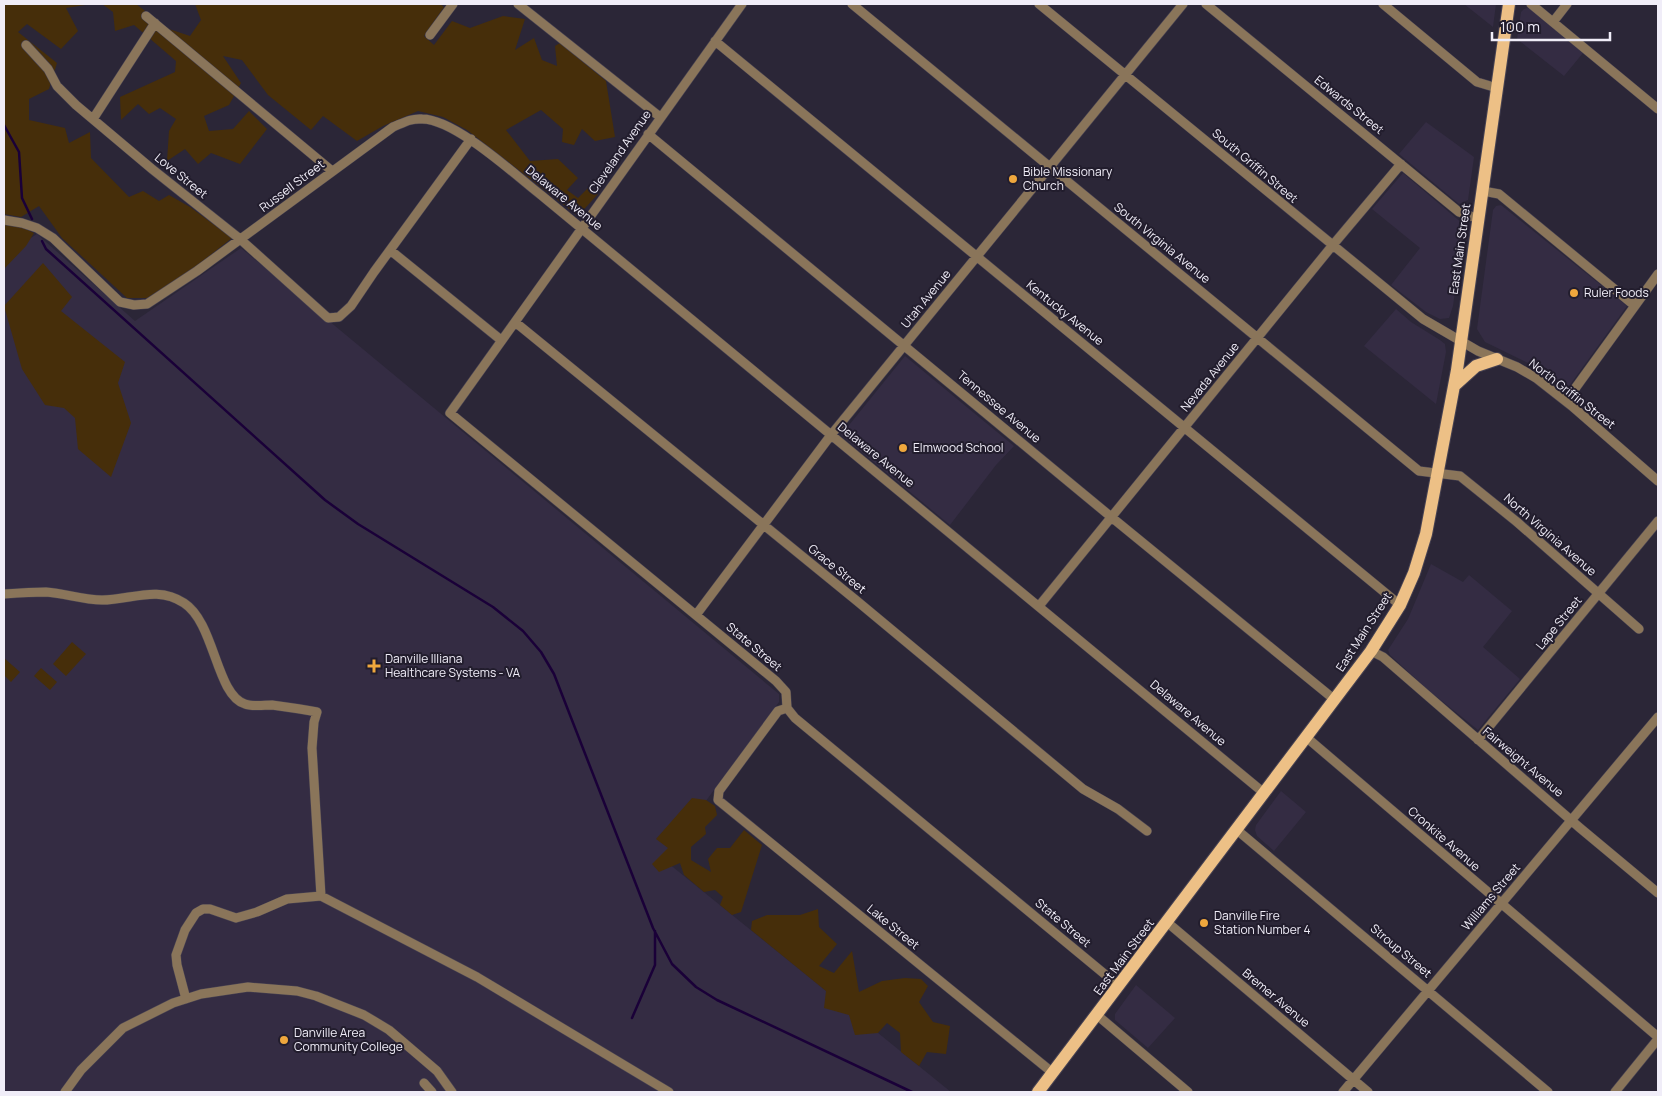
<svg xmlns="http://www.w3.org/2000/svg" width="1662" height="1096" font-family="Manrope,sans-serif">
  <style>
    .built { fill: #342c43 }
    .green { fill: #462e0a }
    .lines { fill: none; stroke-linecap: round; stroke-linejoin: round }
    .stream { stroke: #1a0038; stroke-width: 2.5 }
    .minor-casing { stroke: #474252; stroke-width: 10 }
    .primary-casing { stroke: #474252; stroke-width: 14 }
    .minor { stroke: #8a755a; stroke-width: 9 }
    .primary { stroke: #edc086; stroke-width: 12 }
    .poi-dot { fill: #efa73d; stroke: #221d2d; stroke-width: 2 }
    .labels { text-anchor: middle; stroke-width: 4; stroke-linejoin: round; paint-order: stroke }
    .street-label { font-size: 12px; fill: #f0edf8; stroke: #221d2d }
    .poi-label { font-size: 12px; fill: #f0edf8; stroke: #221d2d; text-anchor: start }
  </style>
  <rect width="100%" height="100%" fill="#2b2637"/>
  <path class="built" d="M1464,4H1496L1493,27Z
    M1527,8L1530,9L1583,53L1564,76L1517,39L1521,12L1524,9Z
    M1426,122L1474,157L1468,200L1459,204L1399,154Z
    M1403,173L1463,224L1464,229L1453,306L1449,318L1440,319L1426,312L1391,285L1420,248L1372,209Z
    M1501,205L1627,306L1567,389H1562L1534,366L1485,342L1477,329L1493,210L1496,206Z
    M37,234L135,321L241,248L779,694V702L663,859L951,1092H4V263L15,248Z
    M1396,309L1411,322L1440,340L1445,344L1446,352L1436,404L1364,346Z
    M905,356L1014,446L996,465L950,525L841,435Z
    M1431,564L1463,582L1469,575L1512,611L1483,647L1520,679L1478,730L1427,689L1390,655L1388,650L1408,619Z
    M1281,791L1306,812L1274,851L1257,836L1255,830L1256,825Z
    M1136,985L1175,1018L1148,1048L1115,1020V1014Z"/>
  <path class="green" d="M4,4H92L66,8L78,31L61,49L27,24L18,32L57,63L49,89L29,99V120L65,128L69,143L90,132L91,158L129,197L143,191L159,201L169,195L190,207L232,238L185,275L147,298H127L62,238L39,206L21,217L4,214Z
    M102,4H136L169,29L190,36L201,20L195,4H440L444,7L424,36L434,45L452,21L470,28L503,16L525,19L515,50L534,38L542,60L557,66L555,46L560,43L606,81L615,137L595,141L582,129L574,145L562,142L563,129L541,110L506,130L530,161L558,159L578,178L567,190L578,198L589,187L598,194L578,216L467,130L443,117L418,111L383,126L357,141L323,116L311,130L268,95L242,60L223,56L241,83L229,105L204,116L209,131L233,129L249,111L267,129L240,164L211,153L198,164L185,149L167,161L169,131L176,119L160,108L149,114L138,104L121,120L120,97L175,72L176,61L134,25L115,31L113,12Z
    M4,223L16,224L34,233L26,246L4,269Z
    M43,263L72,297L61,311L125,362L118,383L131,423L111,477L78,449L75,418L64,408L45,405L22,369L4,306Z
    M72,642L86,654L66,676L53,664Z
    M4,658L20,672L11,682L4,675Z
    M41,668L57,682L50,690L34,676Z
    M692,798L706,800L715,806L717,815L705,827L706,834L691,847V860L711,872L708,859L717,848H730L744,830L762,845L741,912L732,915L720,905L723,897L715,890L704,892L684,875L680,863L659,872L652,864L668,848L656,839Z
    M818,909L819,927L837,944L819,966L834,973L852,951L859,992L882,981L905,978L921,979L928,986L919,1002L933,1022L950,1026L946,1054L927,1052L919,1066L901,1052L900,1033L887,1023L878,1033L855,1035L849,1015L824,1008L826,991L751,930L752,921L767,915H800Z"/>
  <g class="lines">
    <path class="stream" d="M4,125L19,152L22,198L32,219
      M42,241L46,249L325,500L358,524L493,607L523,631L541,652L554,674L653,928L672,964L696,987L717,1000L912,1092
      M632,1018L655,965V931"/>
    <defs>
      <path id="minor" d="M518,4L660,117
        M742,4L450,413L776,681L786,692L787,708L795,718L1119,986
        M852,4L1419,471L1460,476L1517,522L1639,629
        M1039,4L1423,319L1478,351L1517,367L1536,378L1573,407L1658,481
        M1206,4L1459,212L1479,219
        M1383,4L1477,82L1497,88
        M1531,4L1658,109
        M146,16L332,171
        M1553,22L1567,4
        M430,35L453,4
        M715,41L1400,605
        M26,45L48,69L57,86L76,105L152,169L240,239L328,318L339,317L351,306L374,272L471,139
        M93,119L155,23
        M648,134L1110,516L1335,700
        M1483,191L1499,194L1635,306
        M4,220L22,223L37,228L53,238L120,302L134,305L147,304L197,271L393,127C403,123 411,118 422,119C455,119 514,174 541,195L1264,793
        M390,250L501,340
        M515,322L857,601L1083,789L1118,809L1147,831
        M1566,401L1658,274
        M4,594C18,593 32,592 46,592C64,593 83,600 102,600C131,600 157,585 184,603C215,623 216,695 245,704C253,707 264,705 272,705C287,707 302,709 317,712L314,722L312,748L321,896
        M1039,606L1332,246L1401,164
        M696,615L831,435L1183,4
        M1371,651L1383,657L1580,828L1658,893
        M787,708L778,711L719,791L718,800L1053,1073
        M1306,737L1658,1037
        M1478,740L1658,521
        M1237,830L1548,1092
        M1168,923L1368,1092
        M186,999L177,965L176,955L185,930L196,913L203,909H210L236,918L257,912L287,899L321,896L477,977L669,1092
        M1097,1015L1188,1092
        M424,1083L432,1092
        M65,1092L81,1070L123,1028L173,1003L201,994L248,987L297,991L316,996L364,1015L389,1030L437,1071L452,1092
        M1343,1092L1658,717
        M1615,1092L1658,1039"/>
      <path id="primary" d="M1455,385L1476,366L1497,359
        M1038,1092L1371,651L1400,605L1414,573L1426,534L1457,370L1509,4"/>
    </defs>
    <use href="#minor" class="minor-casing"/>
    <use href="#primary" class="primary-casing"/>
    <use href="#minor" class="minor"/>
    <use href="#primary" class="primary"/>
  </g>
  <g class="poi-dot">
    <circle cx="1013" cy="179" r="5"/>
    <circle cx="1574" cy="293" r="5"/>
    <circle cx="903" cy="448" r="5"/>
    <path d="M371.5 658.5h5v5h5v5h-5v5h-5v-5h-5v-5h5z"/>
    <circle cx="1204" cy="923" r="5"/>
    <circle cx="284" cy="1040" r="5"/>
  </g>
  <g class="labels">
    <g class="street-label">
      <text transform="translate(1349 105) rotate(39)" y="4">Edwards Street</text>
      <text transform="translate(620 152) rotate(-55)" y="4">Cleveland Avenue</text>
      <text transform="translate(1255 166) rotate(40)" y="4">South Griffin Street</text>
      <text transform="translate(181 176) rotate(39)" y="4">Love Street</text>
      <text transform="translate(292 186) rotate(-37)" y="4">Russell Street</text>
      <text transform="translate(564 198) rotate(39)" y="4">Delaware Avenue</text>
      <text transform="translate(1162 243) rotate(39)" y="4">South Virginia Avenue</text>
      <text transform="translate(1460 249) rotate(-82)" y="4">East Main Street</text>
      <text transform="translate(926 299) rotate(-51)" y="4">Utah Avenue</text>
      <text transform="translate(1065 313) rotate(39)" y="4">Kentucky Avenue</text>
      <text transform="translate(1210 377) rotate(-51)" y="4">Nevada Avenue</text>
      <text transform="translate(1572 394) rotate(38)" y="4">North Griffin Street</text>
      <text transform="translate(999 407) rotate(40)" y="4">Tennessee Avenue</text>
      <text transform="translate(876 455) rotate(39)" y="4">Delaware Avenue</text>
      <text transform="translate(1550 535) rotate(41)" y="4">North Virginia Avenue</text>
      <text transform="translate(837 569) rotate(39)" y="4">Grace Street</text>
      <text transform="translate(1559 623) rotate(-51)" y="4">Lape Street</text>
      <text transform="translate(1364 632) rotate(-57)" y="4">East Main Street</text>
      <text transform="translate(754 647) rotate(40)" y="4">State Street</text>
      <text transform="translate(1188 713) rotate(40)" y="4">Delaware Avenue</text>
      <text transform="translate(1523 762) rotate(40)" y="4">Fairweight Avenue</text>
      <text transform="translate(1444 839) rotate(41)" y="4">Cronkite Avenue</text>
      <text transform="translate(1491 897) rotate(-50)" y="4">Williams Street</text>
      <text transform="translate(1063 923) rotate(40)" y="4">State Street</text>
      <text transform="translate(893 927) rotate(39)" y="4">Lake Street</text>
      <text transform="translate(1401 951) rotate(40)" y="4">Stroup Street</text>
      <text transform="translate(1124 957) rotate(-53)" y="4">East Main Street</text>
      <text transform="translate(1276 998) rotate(40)" y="4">Bremer Avenue</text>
    </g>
    <g class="poi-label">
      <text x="1023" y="176">Bible Missionary<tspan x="1023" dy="14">Church</tspan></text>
      <text x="1584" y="297">Ruler Foods</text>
      <text x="913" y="452">Elmwood School</text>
      <text x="385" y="663">Danville Illiana<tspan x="385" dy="14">Healthcare Systems - VA</tspan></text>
      <text x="1214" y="920">Danville Fire<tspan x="1214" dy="14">Station Number 4</tspan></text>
      <text x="294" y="1037">Danville Area<tspan x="294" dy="14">Community College</tspan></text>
    </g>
  </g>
  <rect width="1662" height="1096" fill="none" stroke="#f0edf8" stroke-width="10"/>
  <path d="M1492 32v8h118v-8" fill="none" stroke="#f0edf8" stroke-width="2.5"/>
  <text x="1500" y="32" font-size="15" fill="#f0edf8" stroke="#221d2d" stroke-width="4" paint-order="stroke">100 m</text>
</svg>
